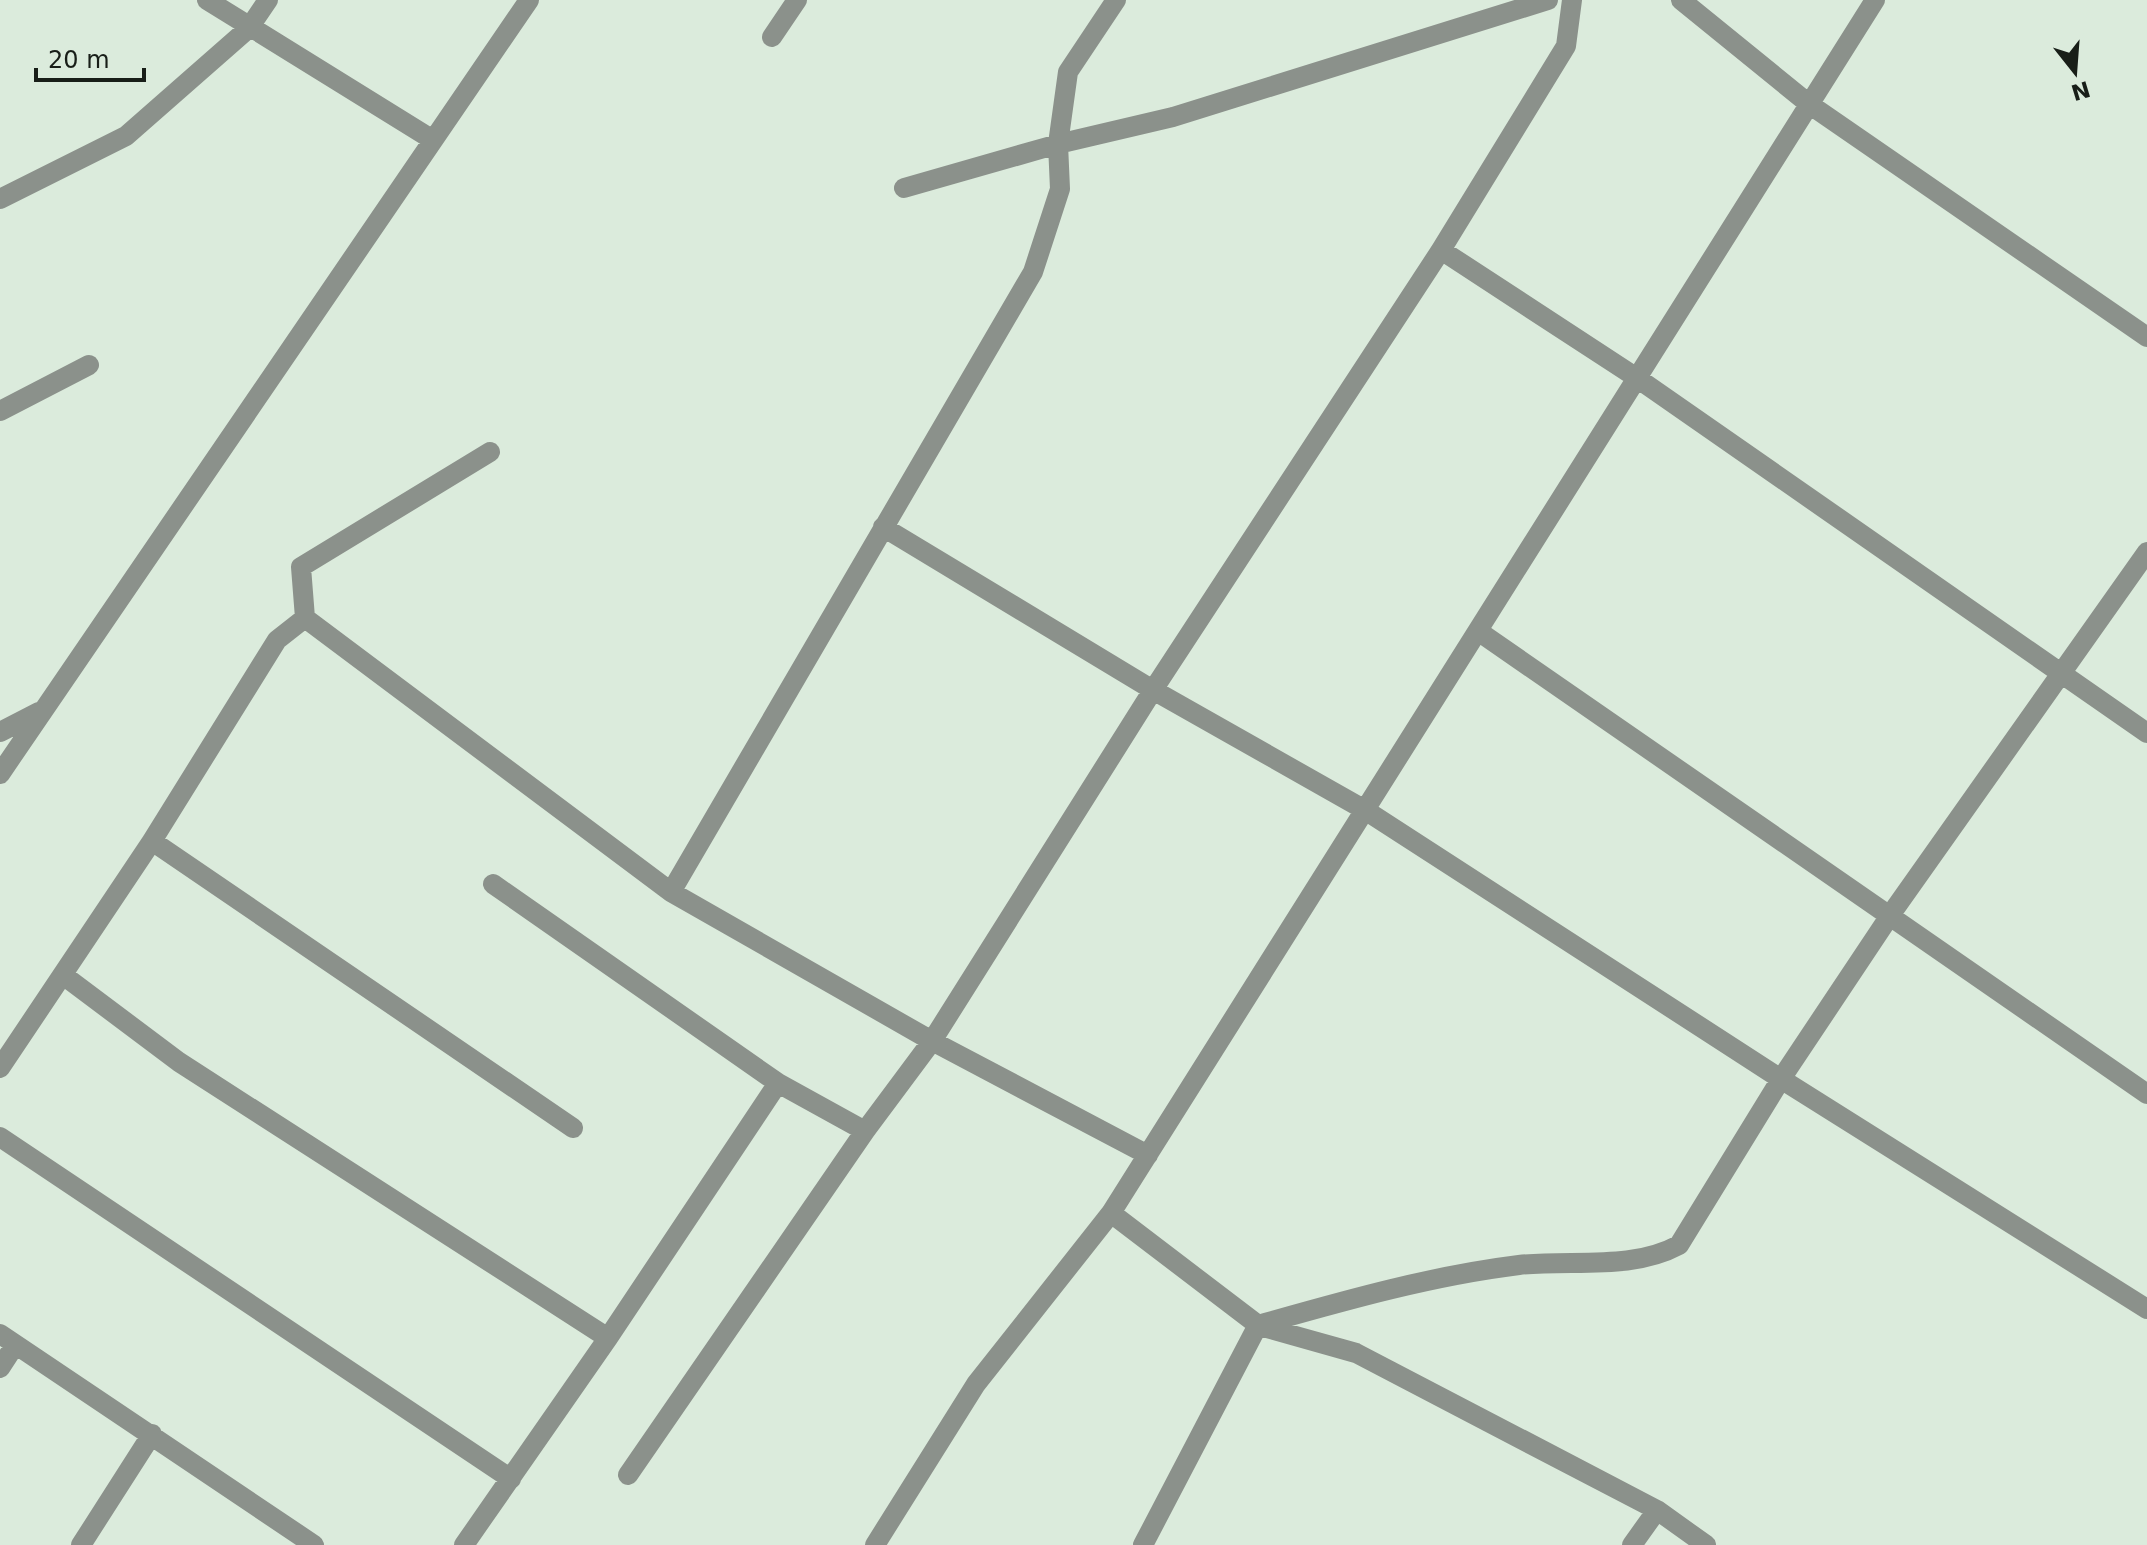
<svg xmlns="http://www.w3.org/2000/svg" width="2147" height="1545" font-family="'DejaVu Sans',sans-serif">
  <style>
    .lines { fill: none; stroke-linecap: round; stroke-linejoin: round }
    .street { stroke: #8b918b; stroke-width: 20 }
  </style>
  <rect width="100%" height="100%" fill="#dbebdc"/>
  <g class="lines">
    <path class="street" d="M207,0L433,140
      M1681,0L1809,104L2147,337
      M772,37L797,0
      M904,188L1058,144L1173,117L1548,0
      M0,199L126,136L249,28L268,0
      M1441,250L1637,378L2147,733
      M0,411L89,365
      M490,452L301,567L305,618L671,892L932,1041L1148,1155
      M883,527L1153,690L1365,810L1781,1079L2147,1309
      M1478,631L2147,1094
      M0,732L39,712
      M0,774L529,0
      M152,841L573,1128
      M493,884L778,1083L865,1131
      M671,892L1033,272L1060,189L1058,144L1068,72L1116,0
      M63,975L179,1062L608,1338
      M0,1068L152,841L277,640L305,618
      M0,1137L511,1479
      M1111,1213L1258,1325L1143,1545
      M1258,1325C1343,1301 1430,1276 1519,1265C1572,1259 1631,1271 1679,1245L1781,1079L1891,914L2147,552
      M1260,1326L1356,1353L1657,1510L1706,1545
      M0,1334L314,1545
      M0,1368L15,1345
      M628,1475L865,1131L932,1041L1153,690L1441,250L1566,46L1572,0
      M81,1545L152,1434
      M464,1545L608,1338L778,1083
      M875,1545L976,1384L1111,1213L1875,0
      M1632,1545L1657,1510"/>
  </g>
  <g transform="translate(2075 72) rotate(163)" stroke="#dbebdc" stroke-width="6" paint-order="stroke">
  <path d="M0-6L14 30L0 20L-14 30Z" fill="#181e18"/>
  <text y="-12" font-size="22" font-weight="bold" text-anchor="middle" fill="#181e18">N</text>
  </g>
  <path d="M36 68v12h108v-12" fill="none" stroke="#181e18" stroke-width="4"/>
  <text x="48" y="68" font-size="24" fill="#181e18" stroke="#dbebdc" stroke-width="6" paint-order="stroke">20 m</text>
</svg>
